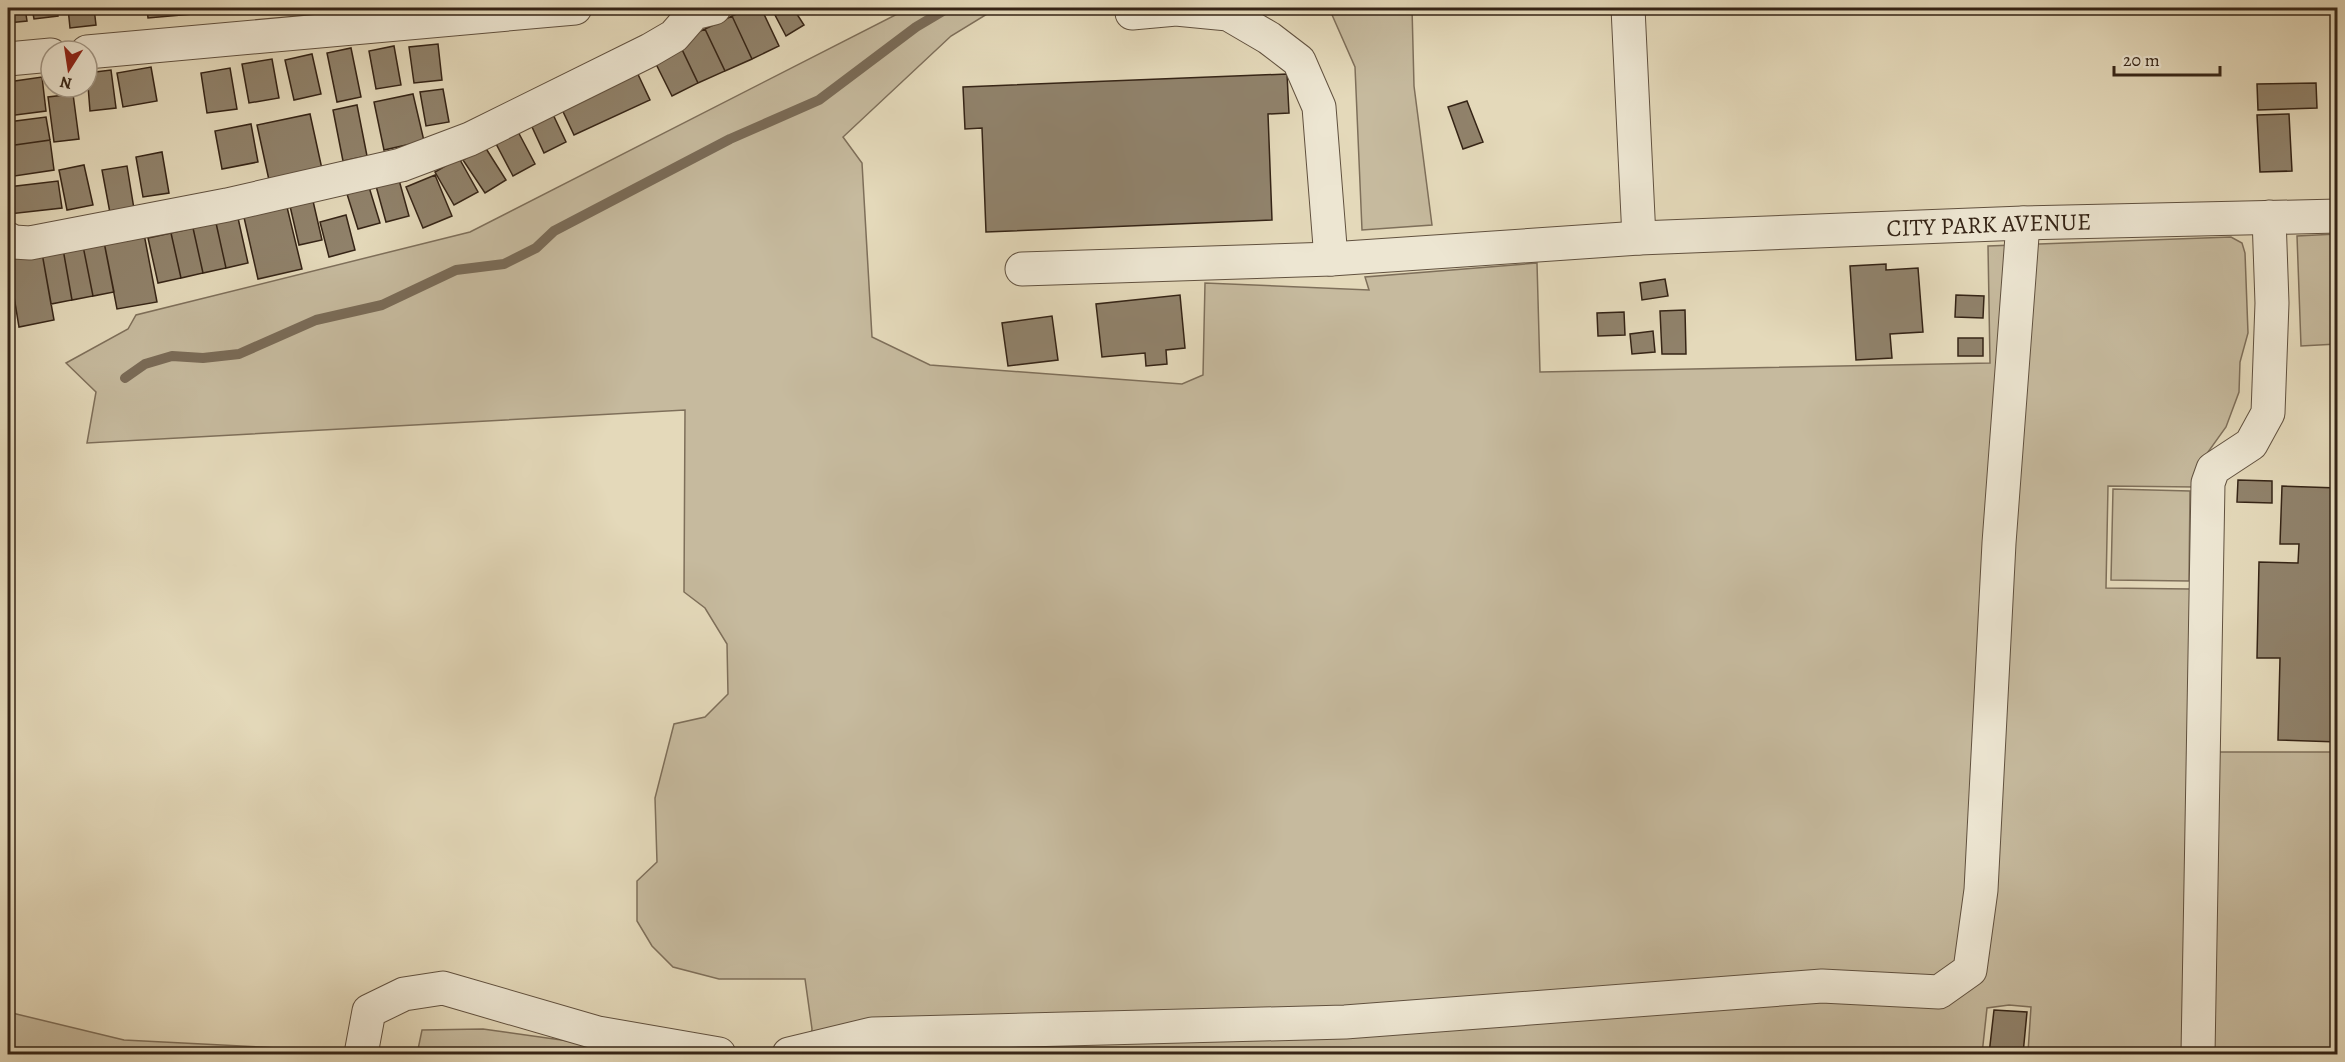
<svg xmlns="http://www.w3.org/2000/svg" width="2345" height="1062" font-family="Alegreya,serif">
  <style>
    .green { fill: #c6ba9e; stroke: #7e6f5a; stroke-width: 1.5 }
    .lines { fill: none; stroke-linecap: round; stroke-linejoin: round }
    .stream { stroke: #7a6b57; stroke-width: 10 }
    .building { fill: #90826b; stroke: #352416; stroke-width: 1.5 }
    .minor-casing { stroke: #61513f; stroke-width: 35 }
    .minor { stroke: #ede6d2; stroke-width: 33 }
    .labels { text-anchor: middle; stroke-width: 5; stroke-linejoin: round; paint-order: stroke }
    .street-label { font-size: 24px; fill: #352416; stroke: #ede6d2 }
  </style>
  <rect width="100%" height="100%" fill="#e4d9ba"/>
  <filter id="stains"><feTurbulence type="fractalNoise" baseFrequency=".00333" numOctaves="4"/><feColorMatrix values="0 0 0 0 .2 0 0 0 0 .09 0 0 0 0 .02 0 0 0 .5 -.17"/></filter>
  <radialGradient id="worn" r=".72"><stop offset=".6" stop-color="#630" stop-opacity="0"/><stop offset="1" stop-color="#630" stop-opacity=".3"/></radialGradient>
  <path class="green" d="M909,8H997L951,36L843,137L862,163L872,337L930,365L1182,384L1203,375L1205,283L1369,290L1365,277L1537,263L1540,372L1990,363L1988,246L2231,237L2242,243L2245,253L2248,333L2240,362L2239,392L2226,427L2208,452L2196,487L2108,486L2106,588L2190,589L2216,752H2337V1054H2142L2028,1052L2031,1007L2009,1005L1987,1008L1982,1054H1045L908,1045L906,1054H809L812,1029L805,979H719L673,967L652,946L637,921V881L657,862L655,798L674,724L705,717L728,694L727,644L705,608L684,592L685,410L87,443L96,392L66,363L128,329L136,315L470,232Z
    M1329,8H1412L1414,86L1432,225L1362,230L1355,67Z
    M2337,234V344L2301,346L2297,236Z
    M2113,489L2190,491L2189,581L2111,580Z
    M8,1012L124,1040L395,1054H8Z
    M483,1029L597,1045L635,1054H417L422,1030Z"/>
  <g class="lines">
    <path class="stream" d="M125,378L145,364L172,356L203,358L239,354L316,320L382,305L456,270L504,264L536,248L554,231L730,139L819,100L916,27L948,8"/>
  </g>
  <path class="building" d="M8,8H25L27,21L8,23Z
    M32,8H57L58,16L34,19Z
    M68,8H94L96,25L70,28Z
    M147,8H203L204,13L148,18Z
    M750,8H761L779,46L752,59L732,16Z
    M788,8H793L804,25L786,36L775,15Z
    M732,16L752,59L725,71L705,29Z
    M705,29L725,71L698,83L678,41Z
    M678,41L698,83L672,96L651,54Z
    M438,44L442,80L414,83L409,47Z
    M394,46L401,85L376,89L369,51Z
    M351,48L361,97L337,102L327,53Z
    M312,54L321,94L294,100L285,60Z
    M272,59L279,98L249,103L242,64Z
    M151,67L157,101L123,107L117,73Z
    M230,68L237,109L207,113L201,73Z
    M635,68L650,100L574,135L559,103Z
    M111,70L116,108L90,111L87,73Z
    M1287,74L1289,113L1268,114L1272,220L986,232L982,128L965,129L963,87Z
    M42,77L46,111L8,116V82Z
    M2316,83L2317,108L2258,110L2257,84Z
    M443,89L449,122L426,126L420,92Z
    M73,94L79,139L54,142L48,97Z
    M413,94L424,141L384,150L374,102Z
    M1467,101L1483,142L1463,149L1448,107Z
    M357,105L367,156L343,161L333,110Z
    M549,106L566,142L544,153L527,116Z
    M310,114L322,169L269,180L257,125Z
    M2289,114L2292,171L2260,172L2257,115Z
    M46,117L50,140L8,146V122Z
    M251,124L258,162L222,169L215,131Z
    M515,126L535,164L513,176L493,138Z
    M50,140L54,170L8,177V146Z
    M485,147L506,180L485,193L463,160Z
    M162,152L169,193L143,197L136,157Z
    M459,158L478,192L454,205L435,172Z
    M84,165L93,205L67,210L59,170Z
    M127,166L134,209L110,213L102,170Z
    M435,175L452,216L423,228L406,187Z
    M399,180L409,216L386,222L376,186Z
    M58,181L62,208L9,214L8,187Z
    M369,187L380,223L358,229L347,194Z
    M313,201L322,240L299,245L290,206Z
    M286,203L302,269L258,279L243,213Z
    M346,215L355,250L329,257L320,222Z
    M238,218L248,263L226,268L216,223Z
    M216,223L226,268L203,273L193,228Z
    M193,228L203,273L181,278L171,233Z
    M171,233L181,278L158,283L148,238Z
    M144,234L157,302L117,309L104,242Z
    M104,242L114,292L93,296L83,246Z
    M83,246L93,296L72,300L63,249Z
    M63,249L72,300L51,304L42,253Z
    M42,253L54,320L19,327L8,260Z
    M1886,264V270L1918,268L1923,332L1890,334L1892,358L1856,360L1850,266Z
    M1665,279L1668,296L1642,300L1640,283Z
    M1180,295L1185,348L1166,350L1167,364L1146,366L1145,353L1102,357L1096,304Z
    M1956,295L1984,296L1983,318L1955,317Z
    M1685,310L1686,354H1662L1660,311Z
    M1624,312L1625,335L1598,336L1597,313Z
    M1052,316L1058,360L1008,366L1002,323Z
    M1653,331L1655,352L1632,354L1630,334Z
    M1958,338H1983V356H1958Z
    M2238,480L2272,481V503L2237,502Z
    M2282,486L2338,488V742L2278,740L2280,658H2257L2259,562L2298,563L2299,544H2280Z
    M1994,1010L2027,1012L2023,1054H1989Z"/>
  <g class="lines">
    <defs>
      <g id="minor">
        <path d="M1628,8L1639,238"/>
        <path d="M1132,13L1176,9L1228,14L1269,38L1299,61L1319,107L1331,259"/>
        <path d="M87,52L575,8"/>
        <path d="M8,59L51,55"/>
        <path d="M8,239L14,242L30,243L227,205L401,165L470,139L650,50L674,36L694,13L714,8"/>
        <path id="s1" d="M1022,269L1331,259L1639,238L2023,223L2338,216"/>
        <path d="M361,1054L369,1011L404,994L443,988L598,1033L719,1054"/>
        <path d="M789,1054L872,1034L1345,1022L1822,986L1939,992L1970,970L1981,890L1999,543L2023,223"/>
        <path d="M2198,1054L2208,483L2213,469L2251,444L2268,413L2272,303L2269,217"/>
      </g>
    </defs>
    <use href="#minor" class="minor-casing"/>
    <use href="#minor" class="minor"/>
  </g>
  <g class="labels">
    <g class="street-label">
      <text dy="8" stroke="none"><textPath href="#s1" startOffset="968">CITY PARK AVENUE</textPath></text>
    </g>
  </g>
  <rect width="2345" height="1062" fill="none" stroke="#e4d9ba" stroke-width="30"/>
  <rect x="9" y="9" width="2327" height="1044" fill="none" stroke="#352416" stroke-width="3"/>
  <rect x="15" y="15" width="2315" height="1032" fill="none" stroke="#352416" stroke-width="1.5"/>
  <g transform="translate(69 69) rotate(192)"><circle r="28" fill="#ede6d2" stroke="#a39887" stroke-width="1.5"/>
  <path d="M0-4.5L10 22L0 15L-10 22Z" fill="#8f2418"/>
  <text y="-9" font-size="16" font-weight="bold" text-anchor="middle" fill="#352416">N</text>
  </g>
  <path d="M2114 66v9h106v-9" fill="none" stroke="#352416" stroke-width="3"/>
  <text x="2123" y="66" font-size="18" fill="#352416" stroke="#ede6d2" stroke-width="4.5" paint-order="stroke">20 m</text>
  <rect width="100%" height="100%" filter="url(#stains)"/>
  <rect width="100%" height="100%" fill="url(#worn)"/>
</svg>
